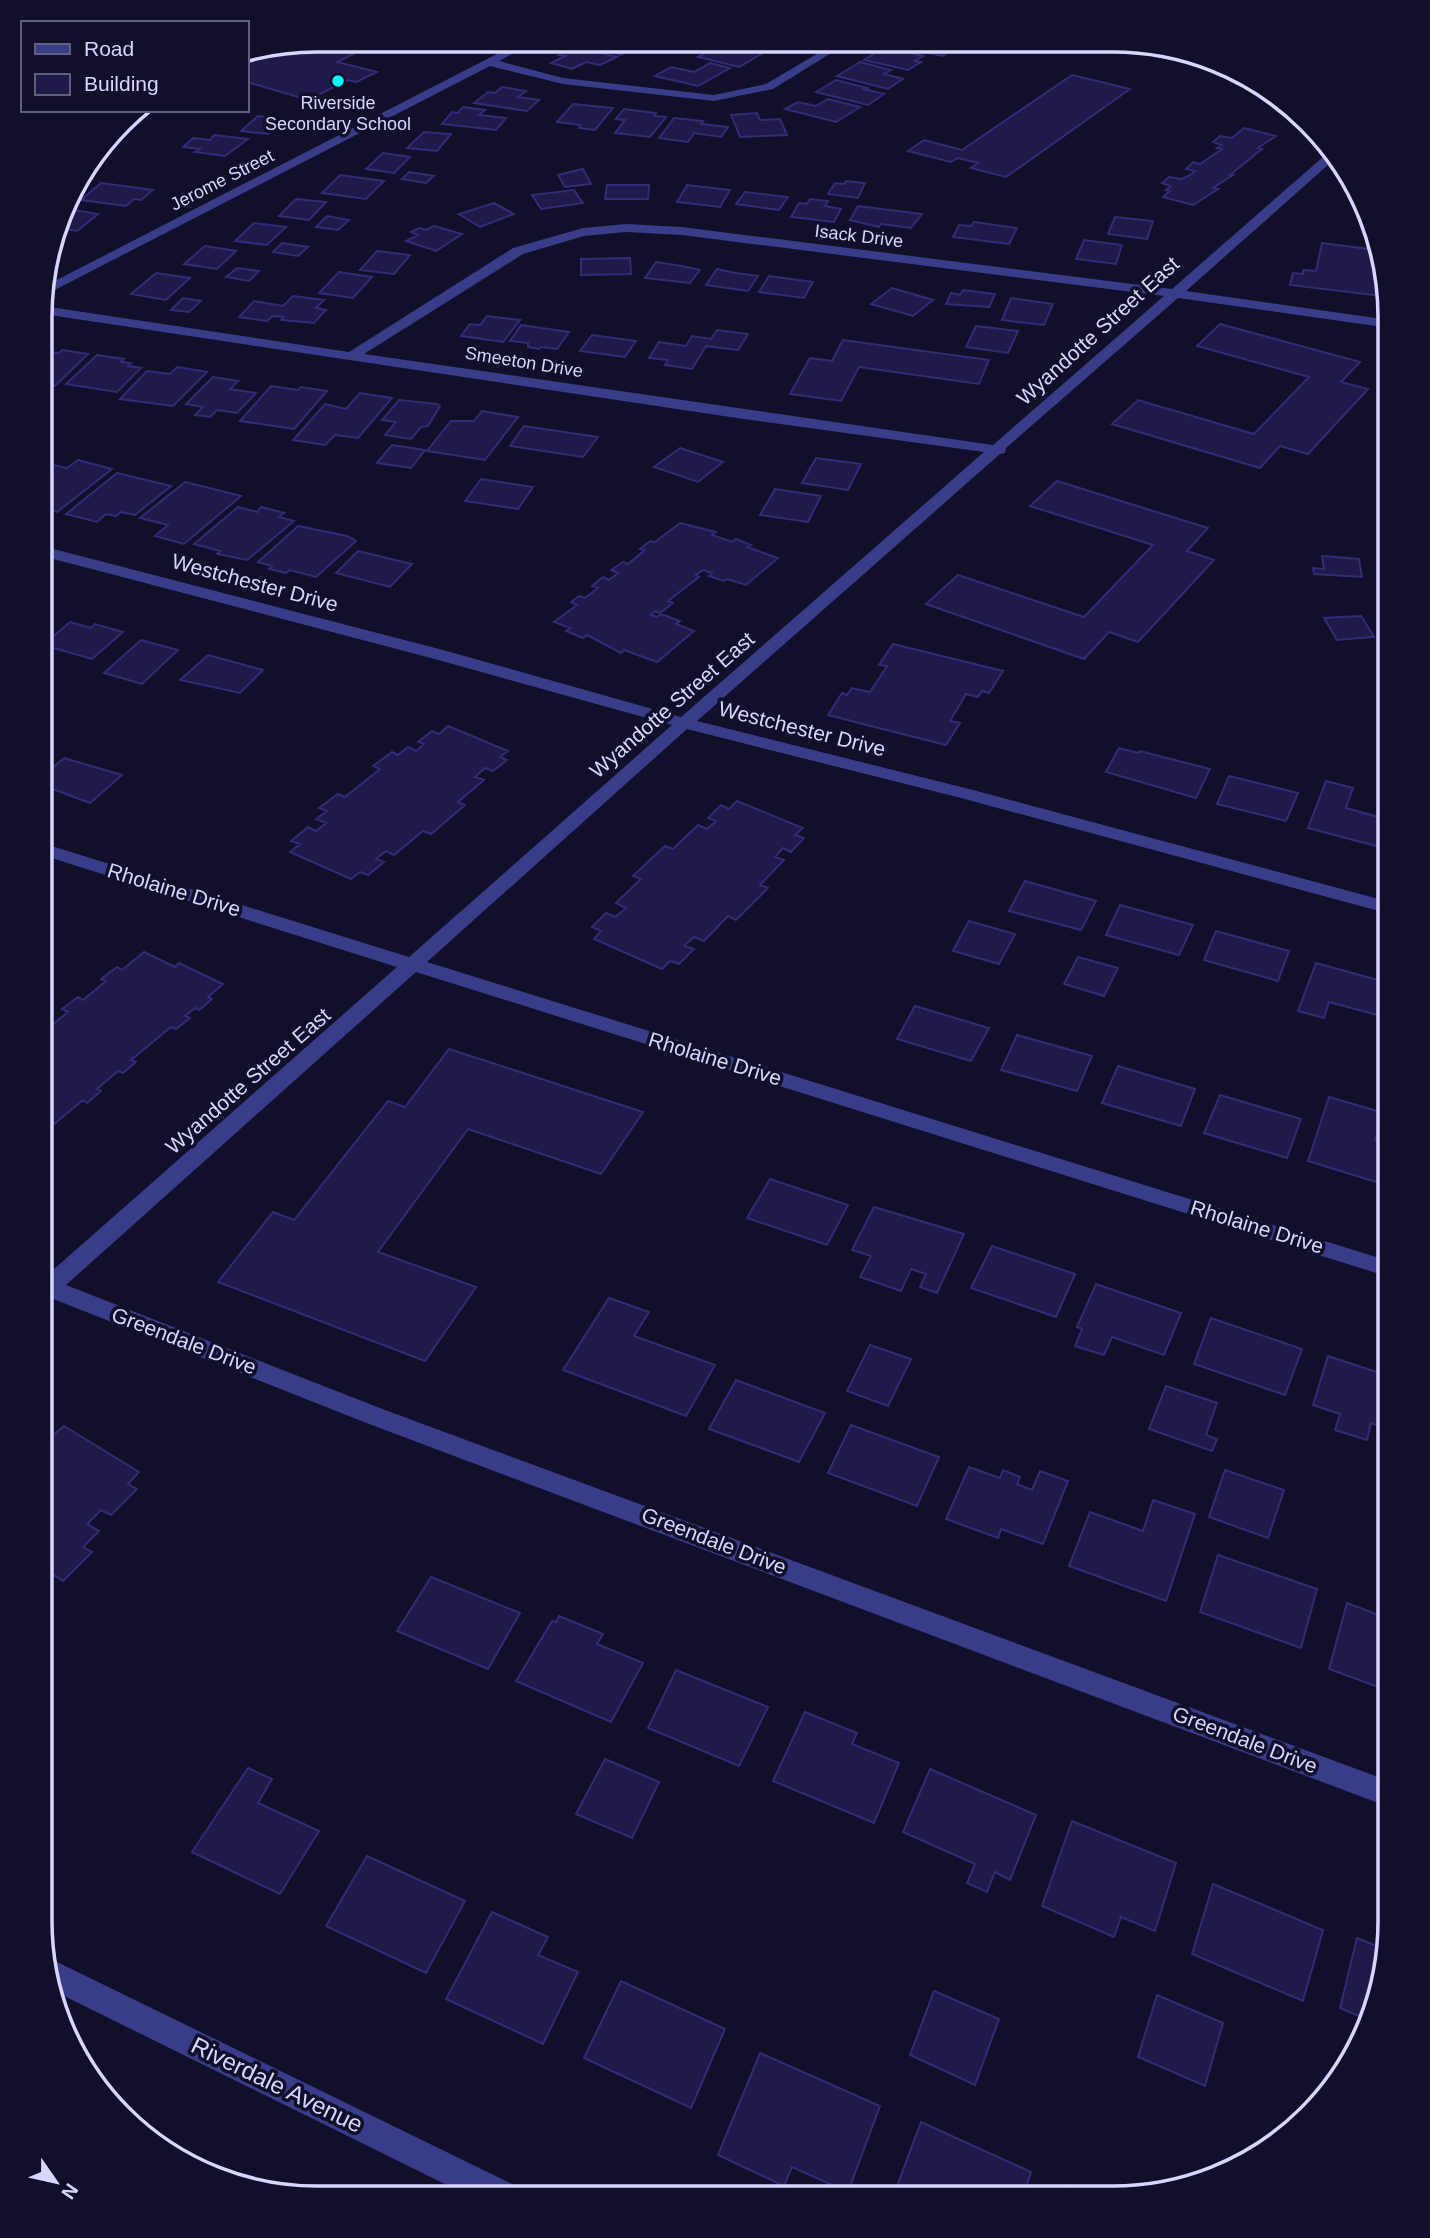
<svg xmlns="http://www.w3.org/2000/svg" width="1430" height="2238" font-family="Arial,sans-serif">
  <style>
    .building { fill: #201a4a; stroke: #342b77; stroke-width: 2 }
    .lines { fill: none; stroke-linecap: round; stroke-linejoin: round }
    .minor { fill: #383c89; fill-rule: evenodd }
    .poi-dot { fill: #02faff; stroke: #110f29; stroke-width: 2.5 }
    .labels { text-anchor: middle; stroke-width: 7; stroke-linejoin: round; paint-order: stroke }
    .far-poi-label { font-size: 18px; fill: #d8d6ff; stroke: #110f29 }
    .far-street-label { font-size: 18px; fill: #d8d6ff; stroke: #110f29 }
    .street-label { font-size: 21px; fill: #d8d6ff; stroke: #110f29 }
    .near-street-label { font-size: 24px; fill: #d8d6ff; stroke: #110f29 }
    .rim { fill: none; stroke: #d8d6ff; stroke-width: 3.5 }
  </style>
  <rect width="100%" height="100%" fill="#110f29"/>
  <path class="building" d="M318,40H381L337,62L377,72L356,82L348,80L308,100L247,82V54Z
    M592,41H621L617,43L635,48L621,55L584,45Z
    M747,42H787L773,50L745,43Z
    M897,42H937L958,47L943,56L893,45Z
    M577,46L617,57L600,65L586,62L572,69L551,63L565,56L559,55Z
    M742,48L763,53L739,67L698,57L713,49L732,53Z
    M891,48L923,56L915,61L921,62L908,70L864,60L877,52L884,53Z
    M860,62L891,70L884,74L903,79L888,89L837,76Z
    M710,63L730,68L698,86L655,76L671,67L694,72Z
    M1072,75L1130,89L1006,177L971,168L978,163L958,158L951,162L908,151L924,140L962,150Z
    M836,80L867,88L864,89L884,94L868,105L816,92Z
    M502,87L526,91L518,97L539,100L527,111L474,103L488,92L495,93Z
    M828,99L860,107L836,122L785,109L798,102L816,106Z
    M573,104L613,108L595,130L579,128L581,125L557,122Z
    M463,107L485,110L479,115L506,118L496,130L442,124L452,112L458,113Z
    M624,109L656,113L654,116L666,117L650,137L615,133L625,120L616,119Z
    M757,113L760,120L780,119L787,135L740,137L731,115Z
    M258,116L290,120L268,134L241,131Z
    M674,118L703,121L701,124L728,127L721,137L694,133L688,142L659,138Z
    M1244,128L1276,136L1258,148L1262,149L1230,175H1233L1213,188L1218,189L1193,205L1163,197L1170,191L1166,190L1171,186L1162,183L1169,177L1182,179L1192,174L1195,171L1186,169L1193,162L1200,164L1222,149L1217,148L1222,145L1213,142L1220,136L1232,138Z
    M424,132L451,134L437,151L407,148Z
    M214,135L248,139L225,156L195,152L200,149L183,147L193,138L210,140Z
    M383,153L410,157L394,173L366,169Z
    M583,169L591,184L565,187L558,175Z
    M409,172L434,176L426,183L402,179Z
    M340,175L384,181L366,199L322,193Z
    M846,181L865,183L858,198L828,194L835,183L844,184Z
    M101,183L153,190L141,200L134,199L126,206L81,200Z
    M607,185H649L648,199H605Z
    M687,185L730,190L720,207L677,202Z
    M574,190L583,203L541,209L532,195Z
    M745,192L788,197L779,210L736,204Z
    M296,199L326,202L309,220L279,216Z
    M810,199L828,201L825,206L841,209L834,222L791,217L799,203L807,204Z
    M494,203L514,214L480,227L459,214Z
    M858,206L922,214L911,228L881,224L879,227L850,220Z
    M68,209L98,214L77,231L59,228L63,213Z
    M327,216L349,220L338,230L316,227Z
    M1115,217L1153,221L1147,239L1108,234Z
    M974,222L1017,228L1009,244L953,237L959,225L971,226Z
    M254,223L286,227L267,245L235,241Z
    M434,226L462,234L436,251L406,241L418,235L411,232L419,228L426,230Z
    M1084,240L1122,245L1116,264L1076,259Z
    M282,243L308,247L298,256L273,252Z
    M1322,243L1376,250L1383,283L1381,296L1290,285L1293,273L1303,274V270L1316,271Z
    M205,246L236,251L217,269L184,264Z
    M377,251L410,255L394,274L360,270Z
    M630,258L631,274L581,275V259Z
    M656,262L682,266L700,270L690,283L645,278Z
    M237,268L259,271L249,281L226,277Z
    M717,269L736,273L758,276L748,291L706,285Z
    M339,272L372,277L353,298L319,293Z
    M156,273L190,278L166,300L131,294Z
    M769,276L813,282L804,298L759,292Z
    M892,288L933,300L913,316L871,304Z
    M963,290L995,294L989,307L946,304L951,293L960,295Z
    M293,296L324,300L316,308L326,310L314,323L281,320L284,317L273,316L267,321L239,317L254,301L283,306Z
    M183,298L201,301L189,312L171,310Z
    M1011,298L1053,304L1044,325L1002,320Z
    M487,316L520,320L503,342L461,336L470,324L480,325Z
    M1220,324L1360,362L1341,382L1368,389L1308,454L1280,446L1260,468L1112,424L1138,400L1254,434L1309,377L1197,346Z
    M521,325L569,332L557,349L541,347L539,349L528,347V343L510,341Z
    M976,326L1018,331L1008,353L966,347Z
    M717,330L748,334L738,350L706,346L692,369L665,365L668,360L649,358L659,342L686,346L692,336L711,339Z
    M592,335L636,341L625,357L580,351Z
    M843,340L989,360L979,384L859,367L841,401L790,394L810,358L832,361Z
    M62,350L88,354L55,386L42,385V351L59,353Z
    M97,355L124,359L121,362L131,363L128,366L141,368L117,392L66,384Z
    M177,367L207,372L173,406L120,399L147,371L170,374Z
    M213,377L238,381L230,389L256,393L237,413L217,410L210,417L195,415L203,407L186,404Z
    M271,386L298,390L301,387L327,391L294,429L240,421Z
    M360,393L392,398L358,438L335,435L325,445L293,440L325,404L346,409Z
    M399,400L437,404L440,406L428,426L421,427L411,439L385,435L396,422L382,420Z
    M482,411L518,417L485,460L427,451L451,421H474Z
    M524,426L598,437L583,457L510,446Z
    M392,445L425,450L411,468L377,463Z
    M680,448L723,462L698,482L654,467Z
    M816,458L861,464L848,490L802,483Z
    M78,460L112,469L57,512L42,508V469L49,464L67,468Z
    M117,473L171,486L135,515L121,512L116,516L106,514L97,522L66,514Z
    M481,479L533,487L518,509L465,501Z
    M1057,481L1208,528L1187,551L1214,560L1138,642L1109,632L1084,659L926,604L958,575L1084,617L1153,545L1030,506Z
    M185,482L241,496L184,544L155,536L168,525L140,518Z
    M775,489L821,496L808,522L760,515Z
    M238,507L257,512L261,507L284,513L279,517L294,521L247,560L217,554L220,551L194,544Z
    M680,523L716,532L712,535L732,542L736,539L751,545L747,547L778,558L746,585L727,579L724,581L709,576L712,573L703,570L696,575L699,577L668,601L673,603L660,613L655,611L651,615L657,617L661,614L680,621L676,624L694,631L657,662L624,650L621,653L587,635L583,638L566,631L570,628L554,622L577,605L571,602L579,596L585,598L598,588L592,586L603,577L609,580L618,573L611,570L623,562L628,564L645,550L640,549L650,541L655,542Z
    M298,526L347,536L356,541L316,577L290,570L286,573L269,569L272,566L258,562Z
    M358,551L412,564L390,587L336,573Z
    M1322,556L1359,559L1362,577L1314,574L1313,568L1324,569Z
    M1361,616L1374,637L1337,640L1324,618Z
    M70,622L91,628L95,624L123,632L92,659L43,645Z
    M141,640L178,650L142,684L104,673Z
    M893,644L1003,671L989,693L982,691L978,697L966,694L950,721L960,723L946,745L828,715L842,693L847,695L852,688L870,692L887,666L879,665Z
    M208,655L263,670L240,693L180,680Z
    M448,726L508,751L500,757L507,760L493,771L485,768L475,777L484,780L458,802L465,805L431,834L423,831L394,855L386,851L376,859L384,862L368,875L360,872L351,879L290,852L300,844L291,841L308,827L316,831L326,823L316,819L327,811L319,808L338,794L345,797L380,769L373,766L392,752L398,755L408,747L416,751L424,744L418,742L432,731L439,734Z
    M1119,748L1138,753L1140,751L1210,769L1196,798L1106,772Z
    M64,758L122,775L90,803L42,785V777Z
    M1229,776L1298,793L1286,821L1217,804Z
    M1326,781L1353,788L1346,808L1389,820L1380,847L1308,828Z
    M737,801L803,828L795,835L804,838L791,852L783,848L775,857L784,860L760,885L768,888L736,920L728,916L704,941L694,937L684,946L694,949L679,964L670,961L662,969L594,939L601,931L592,927L606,913L615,917L626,908L616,903L641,879L633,876L665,846L673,849L698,825L707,829L716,821L708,818L721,805L729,809Z
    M1025,881L1096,901L1081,930L1009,911Z
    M1120,905L1193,925L1179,955L1106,935Z
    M969,921L1015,934L999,964L953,951Z
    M1216,931L1289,951L1278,981L1204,960Z
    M144,952L175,967L179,963L223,984L208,997L212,999L199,1010L195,1008L185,1016L190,1018L176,1029L171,1027L131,1060L136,1062L123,1073L118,1071L97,1089L101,1091L87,1103L83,1100L41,1135L42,1033L68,1012L62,1009L78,997L83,1000L106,981L101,979L117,967L122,970Z
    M1078,957L1118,968L1104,996L1064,984Z
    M1316,963L1389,983L1381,1016L1329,1002L1324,1018L1298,1011Z
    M915,1006L989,1028L971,1061L897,1039Z
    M1017,1035L1092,1056L1077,1091L1001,1070Z
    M449,1049L643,1112L601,1174L468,1129L378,1252L476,1287L425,1361L218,1282L273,1212L294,1220L388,1101L405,1107Z
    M1118,1066L1195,1089L1181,1126L1102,1103Z
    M1220,1095L1301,1119L1287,1158L1204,1133Z
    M1329,1097L1384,1113L1375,1140L1389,1145V1186L1308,1161Z
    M770,1179L848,1205L827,1245L747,1218Z
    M874,1207L964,1234L937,1293L920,1287L926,1274L911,1269L901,1291L860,1277L871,1256L852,1250Z
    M992,1246L1075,1274L1056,1317L971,1288Z
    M1096,1284L1181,1313L1164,1355L1112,1337L1104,1355L1075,1346L1082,1329L1077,1327Z
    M609,1298L649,1312L634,1336L715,1365L686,1416L563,1370Z
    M1211,1318L1302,1349L1285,1395L1194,1364Z
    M870,1345L911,1359L888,1406L847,1391Z
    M1328,1356L1389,1376V1429L1371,1423L1367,1440L1335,1430L1340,1414L1313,1405Z
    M736,1380L825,1413L799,1462L709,1429Z
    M1166,1386L1217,1403L1206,1435L1217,1439L1212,1451L1149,1429Z
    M851,1425L939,1457L917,1506L828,1473Z
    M64,1426L139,1472L128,1484L137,1489L111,1515L101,1510L87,1524L99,1531L83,1547L92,1552L63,1581L54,1575L41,1589V1434L44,1431L52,1436Z
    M969,1467L1000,1478L1003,1470L1020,1477L1017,1484L1032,1490L1040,1471L1068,1481L1043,1544L1001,1529L998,1538L946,1519Z
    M1225,1470L1284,1490L1268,1538L1209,1517Z
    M1153,1500L1195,1514L1166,1601L1069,1566L1090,1512L1143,1531Z
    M1218,1555L1317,1589L1301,1648L1200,1612Z
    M431,1577L520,1613L488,1669L397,1631Z
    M1347,1603L1389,1619V1679L1386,1690L1329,1669Z
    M559,1616L603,1634L597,1644L643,1663L611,1722L516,1681L552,1621L556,1622Z
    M676,1670L768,1707L739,1766L648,1728Z
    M805,1712L857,1733L852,1744L899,1763L874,1823L773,1781Z
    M605,1759L659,1782L632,1838L576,1814Z
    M248,1768L272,1779L258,1803L319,1831L280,1894L192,1852Z
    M930,1769L1036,1815L1010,1880L995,1872L987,1892L967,1883L975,1864L903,1832Z
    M1072,1821L1176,1863L1155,1931L1121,1917L1114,1937L1042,1906Z
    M367,1856L465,1901L426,1973L326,1926Z
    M1213,1884L1323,1930L1303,2001L1192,1954Z
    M492,1912L548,1937L538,1955L578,1972L543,2044L446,1999Z
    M1357,1938L1387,1950L1375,2010L1370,2021L1340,2008Z
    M621,1981L725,2029L691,2108L584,2058Z
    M934,1991L999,2019L975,2085L910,2055Z
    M1157,1995L1223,2023L1205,2086L1138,2057Z
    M760,2053L880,2106L848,2192L792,2167L784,2186L718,2155Z
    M921,2122L1031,2172L1023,2197H893Z
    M1071,2185L1098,2198H1067Z"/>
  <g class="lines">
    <path class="minor" d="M522,41H535L499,61L563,78L714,95L766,84L837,42H849L773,89L714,101L563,84L490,66L43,296V287Z
      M1331,150L1337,157L1186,291L1390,320V328L1178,298L1006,448L1005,453L1000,454L697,721L973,790L1390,902V914L961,798L687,729L427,962L1389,1261V1277L416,972L66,1285L385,1410L1389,1781V1807L369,1424L51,1298L41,1303V1276L45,1277L397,967L42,855V843L409,957L672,725L431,658L42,556V546L443,650L681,717L984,452L730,417L43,314V306L349,352L513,248L583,228L626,224L682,227L1172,289ZM626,232L682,235L1164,296L993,445L364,354L523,254L584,236Z
      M51,1959L514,2185L519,2196H469L54,1991L48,1961Z"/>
  </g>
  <circle class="poi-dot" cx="338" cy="81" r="7"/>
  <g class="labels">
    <g class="far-poi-label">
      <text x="338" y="109">Riverside<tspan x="338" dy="21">Secondary School</tspan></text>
    </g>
    <g class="far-street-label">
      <text transform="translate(222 180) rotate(-27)" y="6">Jerome Street</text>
      <text transform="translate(859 236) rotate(7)" y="6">Isack Drive</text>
      <text transform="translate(524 362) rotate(9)" y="6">Smeeton Drive</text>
    </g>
    <g class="street-label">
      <text transform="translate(1098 331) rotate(-42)" y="7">Wyandotte Street East</text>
      <text transform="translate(255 583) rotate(15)" y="7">Westchester Drive</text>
      <text transform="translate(672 705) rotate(-41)" y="7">Wyandotte Street East</text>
      <text transform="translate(802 729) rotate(14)" y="7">Westchester Drive</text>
      <text transform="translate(174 890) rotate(17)" y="7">Rholaine Drive</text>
      <text transform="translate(715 1059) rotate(17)" y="7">Rholaine Drive</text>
      <text transform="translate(248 1081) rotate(-41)" y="7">Wyandotte Street East</text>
      <text transform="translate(1257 1227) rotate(17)" y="7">Rholaine Drive</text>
      <text transform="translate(184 1341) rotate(21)" y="7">Greendale Drive</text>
      <text transform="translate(714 1541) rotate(21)" y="7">Greendale Drive</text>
      <text transform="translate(1245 1740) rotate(21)" y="7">Greendale Drive</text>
    </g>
    <g class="near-street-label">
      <text transform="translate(277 2085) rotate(26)" y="8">Riverdale Avenue</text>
    </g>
  </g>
  <path d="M0 0H1430V2238H0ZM317 52H1113A265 265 0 0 1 1378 317V1921A265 265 0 0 1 1113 2186H317A265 265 0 0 1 52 1921V317A265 265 0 0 1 317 52Z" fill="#110f29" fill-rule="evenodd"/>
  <path class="rim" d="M317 52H1113A265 265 0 0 1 1378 317V1921A265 265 0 0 1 1113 2186H317A265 265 0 0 1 52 1921V317A265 265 0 0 1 317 52Z"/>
  <rect x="21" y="21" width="228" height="91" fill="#110f29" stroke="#615f7f" stroke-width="2"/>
  <rect x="35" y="44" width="35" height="10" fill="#383c89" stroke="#615f7f" stroke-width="2"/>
  <text x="84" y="56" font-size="21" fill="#d8d6ff">Road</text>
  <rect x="35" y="74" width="35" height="21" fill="#201a4a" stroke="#615f7f" stroke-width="2"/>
  <text x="84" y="91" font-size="21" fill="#d8d6ff">Building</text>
  <g transform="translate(56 2182) rotate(124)" stroke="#110f29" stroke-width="5" paint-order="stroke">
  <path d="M0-5L12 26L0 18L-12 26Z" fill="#d8d6ff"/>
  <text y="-10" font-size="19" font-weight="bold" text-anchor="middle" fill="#d8d6ff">N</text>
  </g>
</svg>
